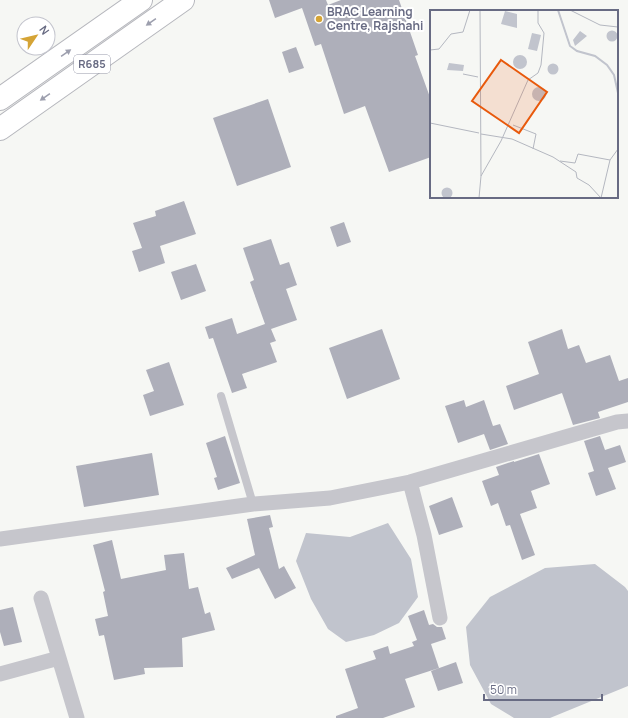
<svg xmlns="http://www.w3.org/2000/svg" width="628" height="718" font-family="Manrope,sans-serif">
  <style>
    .water { fill: #c1c4cd }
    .building { fill: #aeafba }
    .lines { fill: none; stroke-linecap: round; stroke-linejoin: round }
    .primary-casing { stroke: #b6b7bd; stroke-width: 24 }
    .service { stroke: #c6c6cc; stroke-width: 8 }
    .minor { stroke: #c6c6cc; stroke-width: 15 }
    .primary { stroke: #fff; stroke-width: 22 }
    .oneway { fill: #9d9fae }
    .poi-dot { fill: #d5a436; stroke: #fff; stroke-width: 1.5 }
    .labels { text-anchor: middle; stroke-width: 4; stroke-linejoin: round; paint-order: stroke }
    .shield { fill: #fff; stroke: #9597a8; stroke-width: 1 }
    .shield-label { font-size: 11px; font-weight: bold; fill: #686b83 }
    .poi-label { font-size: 12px; font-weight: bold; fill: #686b83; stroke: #fff; text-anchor: start }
    .inset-river { fill: none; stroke: #c1c4cd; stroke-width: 2 }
    .inset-road { fill: none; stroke: #b4b7c0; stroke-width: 1 }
    .view { fill: #e8590c; fill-opacity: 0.15; stroke: #e8590c; stroke-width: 2 }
    .inset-edge { fill: none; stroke: #686b83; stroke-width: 2 }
  </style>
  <rect width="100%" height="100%" fill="#f6f7f4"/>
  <path class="water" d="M388,523L411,559L418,597L399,623L374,635L346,642L328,629L311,599L296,561L306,533L350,537Z
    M595,564L625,587L628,591V686L550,718H514L491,704L470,665L466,627L490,597L545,568Z"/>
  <path class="building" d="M269,0H326L328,5L341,0H399L418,55L415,56L431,100V157L389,172L365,106L344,114L321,44L315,46L302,8L275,18Z
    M296,47L304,68L289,73L282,52Z
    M268,99L291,167L237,186L213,118Z
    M184,201L196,234L160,246L165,263L139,272L132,251L142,248L133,223L156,216L155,211Z
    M344,222L351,242L337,247L330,227Z
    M271,239L280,265L289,262L297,285L286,289L297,320L271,329L276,341L270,343L277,362L242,374L247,388L232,393L213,338L209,339L205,327L232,318L237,334L265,324L250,282L254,280L243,248Z
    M196,264L206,291L181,300L171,272Z
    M382,329L400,379L347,399L329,348Z
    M562,329L568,349L579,345L586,363L610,355L619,381L628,378V402L598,412L600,418L573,425L562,393L514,410L506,386L539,374L528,342Z
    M169,362L184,405L150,416L143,395L154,391L146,370Z
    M464,400L466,407L484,400L493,426L500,424L508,444L490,450L484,434L458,443L445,406Z
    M225,436L240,483L218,490L214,478L217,477L206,443Z
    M600,436L605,450L620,445L626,462L608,468L616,489L596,496L588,473L594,471L584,441Z
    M152,453L159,495L84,507L76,466Z
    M539,454L550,484L531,491L537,508L520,514L535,555L522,560L510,525L506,526L498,503L491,506L482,481L499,475L496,467L514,461V462Z
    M452,497L463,527L439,535L429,506Z
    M270,515L273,527L269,528L279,569L284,566L296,588L275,599L259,568L232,579L226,568L255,555L247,519Z
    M112,540L121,579L166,570L164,555L184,553L189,589L198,587L205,614L210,612L215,630L182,638L183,667L144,668L145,674L114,680L104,635L99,636L95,619L108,616L103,592L105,591L93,545Z
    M13,607L22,642L4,646L0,632V610Z
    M424,610L429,625L433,624L437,627H442L446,639L431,644L439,668L405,679L415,707L383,718H336V716L358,708L345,669L376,659L373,651L388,646L390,654L414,646L412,642L417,640L408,616Z
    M456,662L463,683L438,691L431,671Z"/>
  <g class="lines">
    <defs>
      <path id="primary" d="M0,99L141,0
        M0,129L183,0"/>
    </defs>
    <use href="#primary" class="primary-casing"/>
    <path class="service" d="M221,396L253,504"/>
    <path class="minor" d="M410,482L424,535L440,618
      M0,539L253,504L330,498L410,482L617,422L628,421
      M41,598L77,718
      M0,674L59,658"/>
    <use href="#primary" class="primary"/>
  </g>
  <defs><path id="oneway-solid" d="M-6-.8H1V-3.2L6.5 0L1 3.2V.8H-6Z"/></defs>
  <g class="oneway">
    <use href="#oneway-solid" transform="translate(151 22) rotate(145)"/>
    <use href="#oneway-solid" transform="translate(66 53) rotate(-35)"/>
    <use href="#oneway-solid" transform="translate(45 97) rotate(145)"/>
  </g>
  <circle class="poi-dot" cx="319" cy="19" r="4"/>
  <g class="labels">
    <rect class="shield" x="74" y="55" width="36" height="18" rx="3"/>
    <g class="shield-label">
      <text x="92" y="68">R685</text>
    </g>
    <g class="poi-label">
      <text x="327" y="16">BRAC Learning<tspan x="327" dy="14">Centre, Rajshahi</tspan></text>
    </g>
  </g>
  <g transform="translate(430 10)">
    <rect width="188" height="188" fill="#f6f7f4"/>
    <path d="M75,1L87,4V18L71,14ZM176.5 26a5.5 5.5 0 1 1 11 0a5.5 5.5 0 1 1-11 0ZM150,21L157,26L145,36L143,30ZM102,23L111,25L107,41L98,39ZM83 52a7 7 0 1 1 14 0a7 7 0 1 1-14 0ZM19,53L34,55L33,61L17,60ZM117.5 59a5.5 5.5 0 1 1 11 0a5.5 5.5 0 1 1-11 0ZM102 84a7 7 0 1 1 14 0a7 7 0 1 1-14 0ZM11.5 183a5.5 5.5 0 1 1 11 0a5.5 5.5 0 1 1-11 0Z" fill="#c1c4cd"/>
    <path class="inset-river" d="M128,0L140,36L147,41L165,46L177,55L184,65L188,83"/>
    <path class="inset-road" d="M140,0L170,15L188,17M0,40L9,39L21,24L33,22L40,0M33,64L48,67M0,113L49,123M83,115L106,124L103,139M51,124L82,129L123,147L146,162L147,168L159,175L171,188M180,150L188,139M130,151L145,153L148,144L180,150L171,188M51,166L71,131L98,70L108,63L111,55L114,23L108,13V0M49,188L51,166L50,0"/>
    <path class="view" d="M71,50L117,82L89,123L42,91Z"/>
    <rect width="188" height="188" class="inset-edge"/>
  </g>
  <g transform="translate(36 36) rotate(55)"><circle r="19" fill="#ffffff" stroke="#c3c4cd"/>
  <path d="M0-3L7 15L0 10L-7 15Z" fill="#d5a436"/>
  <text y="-6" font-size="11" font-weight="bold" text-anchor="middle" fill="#686b83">N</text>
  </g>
  <path d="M484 694v6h118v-6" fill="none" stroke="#686b83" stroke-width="2"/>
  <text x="490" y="694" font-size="12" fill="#686b83" stroke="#ffffff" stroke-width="3" paint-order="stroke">50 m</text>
</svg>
